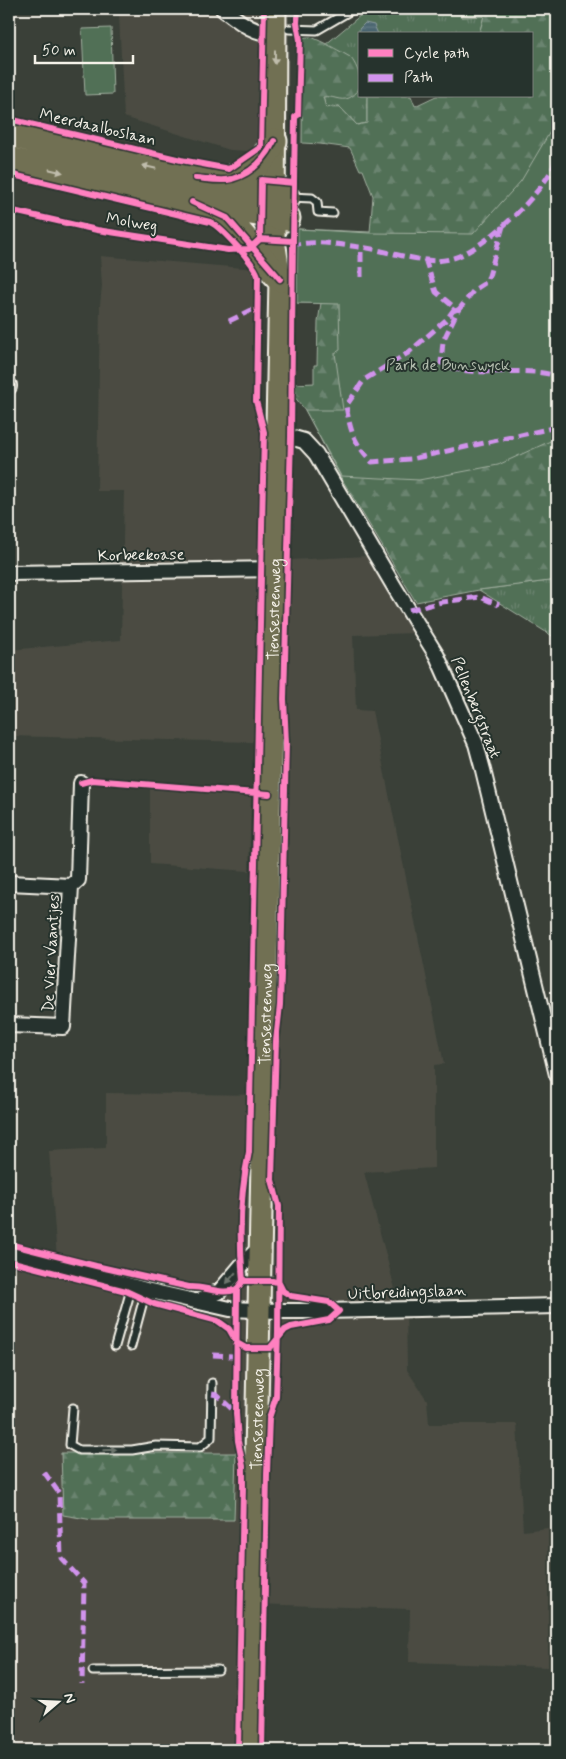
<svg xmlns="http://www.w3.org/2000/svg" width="566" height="1759" font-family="Mynerve,sans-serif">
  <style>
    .built { fill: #4b4c43 }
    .grass { fill: url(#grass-tufts); stroke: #a2b0a0 }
    .forest { fill: url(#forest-firs); stroke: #a2b0a0 }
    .green { fill: #516f57; stroke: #a2b0a0 }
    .water { fill: url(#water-rules); stroke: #8f9ea1 }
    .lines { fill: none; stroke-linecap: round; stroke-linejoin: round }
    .lane-casing { stroke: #f4f1e8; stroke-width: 11 }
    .street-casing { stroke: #f4f1e8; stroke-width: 18 }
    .primary-casing { stroke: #f4f1e8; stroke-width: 25 }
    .highway-casing { stroke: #f4f1e8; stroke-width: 29 }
    .lane { stroke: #26332d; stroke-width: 7 }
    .street { stroke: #26332d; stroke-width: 14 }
    .primary { stroke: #716f52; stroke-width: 21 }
    .highway { stroke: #716f52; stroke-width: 25 }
    .quiet { stroke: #d193ec; stroke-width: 5; stroke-dasharray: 10 5; stroke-linecap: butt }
    .cycleway-casing { stroke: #26332d; stroke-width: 9 }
    .cycleway { stroke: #ff80c0; stroke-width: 6 }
    .oneway { fill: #c0bdac }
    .oneway2 { fill: #6e766e }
    .labels { text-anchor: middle; stroke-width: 4; stroke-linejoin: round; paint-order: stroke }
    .street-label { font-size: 16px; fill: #f4f1e8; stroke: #26332d }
    .park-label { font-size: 16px; fill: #b3bdae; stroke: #26332d }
  </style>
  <defs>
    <pattern id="grass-tufts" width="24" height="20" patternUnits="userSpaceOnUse" patternTransform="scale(1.25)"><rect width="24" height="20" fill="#516f57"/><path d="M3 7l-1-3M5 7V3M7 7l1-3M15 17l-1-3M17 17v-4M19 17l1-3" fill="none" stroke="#6b846f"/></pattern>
    <pattern id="forest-firs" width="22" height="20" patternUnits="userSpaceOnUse" patternTransform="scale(1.25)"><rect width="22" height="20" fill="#516f57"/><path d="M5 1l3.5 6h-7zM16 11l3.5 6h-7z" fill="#6b846f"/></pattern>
    <pattern id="water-rules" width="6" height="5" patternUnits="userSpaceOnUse" patternTransform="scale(1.25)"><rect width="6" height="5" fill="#4c6671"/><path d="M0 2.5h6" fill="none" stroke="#667c85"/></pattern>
  </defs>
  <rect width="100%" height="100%" fill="#3a4038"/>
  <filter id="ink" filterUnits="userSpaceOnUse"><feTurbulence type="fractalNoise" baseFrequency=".02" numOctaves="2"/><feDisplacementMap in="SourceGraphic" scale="10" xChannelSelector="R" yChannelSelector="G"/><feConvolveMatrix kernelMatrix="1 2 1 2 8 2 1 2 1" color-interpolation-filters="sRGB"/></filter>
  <g filter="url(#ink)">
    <path class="built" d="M137,9H289L288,153L230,150L124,117L119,15Z
      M100,256L255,269L258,278L253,404L265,428L276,433L271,699L252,742L9,736V650L121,640L124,491H97L100,305L102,286Z
      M367,556L415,633L353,635L356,710L372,711L444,1064L434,1065V1168L364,1172L400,1308H406L407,1370L427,1400L429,1424H517L523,1531L548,1528V1667L409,1662L410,1609L253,1604L250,1750H25L9,1739V1259L58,1272L49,1151L106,1148V1093L262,1095L264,1039L282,1014L283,958H265L269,795L284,733L282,725L290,560Z
      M150,784L251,793L249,871L150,864Z"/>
    <path class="grass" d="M368,9H400L410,13L430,11L432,9H460L462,17L484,16L479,34H360V74L350,57L325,45Z
      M360,87V96H367V123L357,125L339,106L326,108L323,97L357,92Z
      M557,580V639L479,590Z"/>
    <path class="forest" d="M460,9H557V580L479,590L416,602L340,476L305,410L294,396V384L314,383V365H317L318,322L321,303H297L298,229L370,232L373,196L363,170H360L350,148L320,144L302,143L303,38C305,37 308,37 310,37C314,37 348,55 351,58C360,70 366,90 349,98C340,102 332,95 323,97L326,108L339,106L357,125L367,123V96H411L415,106L436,96H532V34H479L484,16L461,17Z
      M61,1453H236L234,1520H93L63,1515Z"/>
    <path class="green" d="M111,28L113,94L85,95L82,29Z
      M557,120V438L498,465L419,480L341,476L305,410H343L335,353L340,350L339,304L297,303L298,229L370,233L473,234L521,181Z"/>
    <path class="water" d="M365,23L374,25L378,34H360V37L359,29Z"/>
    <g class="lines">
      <defs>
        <path id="lane" d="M289,29L317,30L353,9
          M290,197L312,198L317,202L318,212L333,213
          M115,1346L132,1286
          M131,1346L146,1290
          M73,1408L70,1445L79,1450H132L156,1446L200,1447L211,1438L212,1383
          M93,1671L218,1670"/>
        <path id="street" d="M223,9C239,21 253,34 275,34
          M9,385V387
          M276,433L304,441L316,454L395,588L437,656L476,744L483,770L557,1075
          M9,573L274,569
          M9,883L71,886L78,880L81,783
          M9,1025L63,1027L71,886
          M9,1253L146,1290L230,1309L278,1311H323L557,1306
          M199,1301L220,1291L242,1265L259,1248"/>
        <g id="primary">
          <path id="s1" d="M250,1750L280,279L274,240L275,9"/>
        </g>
        <path id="highway" d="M9,134L274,197L287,198
          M9,160L192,202L287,218
          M214,179C241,182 263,165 274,141
          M208,209L227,218L280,279"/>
      </defs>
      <use href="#lane" class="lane-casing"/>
      <use href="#street" class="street-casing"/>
      <use href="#primary" class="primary-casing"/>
      <use href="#highway" class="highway-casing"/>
      <use href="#lane" class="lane"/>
      <use href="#street" class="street"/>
      <use href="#primary" class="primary"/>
      <use href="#highway" class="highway"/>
      <path class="quiet" d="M503,226L489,276L485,283L474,290L457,312L443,341L441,363C447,365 454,369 460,370C491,375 526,367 557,376
        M290,244C297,245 303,243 309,243C325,242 343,245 359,247C385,249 424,266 450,259C482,251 533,202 550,173C554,168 555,161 557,155
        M425,259L436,292L455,308L457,312
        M361,277V247
        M455,308L447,319L408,353L364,380L346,406C351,433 353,441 372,462L411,459L557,427
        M229,321L260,306
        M409,610L442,602L480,597L499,605
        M213,1355L233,1356
        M212,1394L217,1395L236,1413
        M44,1472L59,1493L61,1558L84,1583L82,1684"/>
      <defs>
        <path id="cycleway" d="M9,119L181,160L229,169L261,147L264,9
          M9,174L210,222C221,227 255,264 258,276L256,401L264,432L249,1152C240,1193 239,1239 243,1281L237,1289L236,1413L238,1441L243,1466V1487L238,1750
          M196,178C208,179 221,182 232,179C252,173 265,160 274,141
          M261,180L294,183L293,241L260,239Z
          M294,183L295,117L298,115L300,40L297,23L298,9
          M192,202L227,218L280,279
          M9,210L97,230L228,250L249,249L260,239
          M81,783L92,780L269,794
          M9,1244L96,1266L189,1287C205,1286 222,1296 237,1289
          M9,1261L126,1291L154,1304L218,1321L229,1329L237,1343L246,1348H270L285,1330L291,1327L329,1320L339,1311L329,1302L291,1296L283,1291L279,1283L273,1281H243
          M262,1750L267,1474L269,1418L276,1397L278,1331L279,1206L272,1180L276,1041L280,1005L281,974L286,743L284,699L291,436L293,241"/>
      </defs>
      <use href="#cycleway" class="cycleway-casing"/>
      <use href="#cycleway" class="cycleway"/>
    </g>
    <defs><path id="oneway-solid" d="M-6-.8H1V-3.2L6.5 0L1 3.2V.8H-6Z" transform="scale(1.25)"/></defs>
    <g class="oneway">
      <use href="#oneway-solid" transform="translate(275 57) rotate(90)"/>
      <use href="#oneway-solid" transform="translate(149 167) rotate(-167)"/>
      <use href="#oneway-solid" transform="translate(56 171) rotate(13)"/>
    </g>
    <g class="oneway2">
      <use href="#oneway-solid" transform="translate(231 1278) rotate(130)"/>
      <use href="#oneway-solid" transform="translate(110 1450) rotate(-1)"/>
    </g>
  </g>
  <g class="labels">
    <g class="street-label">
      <text transform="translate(98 126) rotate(13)" y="6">Meerdaalboslaan</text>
      <text transform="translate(132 221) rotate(9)" y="6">Molweg</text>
      <text transform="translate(141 554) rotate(-1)" y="6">Korbeekoase</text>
      <text dy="6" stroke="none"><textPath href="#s1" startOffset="1141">Tiensesteenweg</textPath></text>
      <text transform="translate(477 707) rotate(68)" y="6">Pellenbergstraat</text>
      <text transform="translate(50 953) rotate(-87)" y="6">De Vier Vaantjes</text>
      <text dy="6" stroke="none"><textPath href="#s1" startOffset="736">Tiensesteenweg</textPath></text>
      <text transform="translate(407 1291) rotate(-2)" y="6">Uitbreidingslaan</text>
      <text dy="6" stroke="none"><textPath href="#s1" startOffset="331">Tiensesteenweg</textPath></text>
    </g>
    <g class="park-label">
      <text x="448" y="370">Park de Bunswyck</text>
    </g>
  </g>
  <rect width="566" height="1759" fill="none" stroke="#26332d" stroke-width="30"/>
  <rect x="15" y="15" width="536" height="1729" fill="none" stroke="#f4f1e8" stroke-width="2" filter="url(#ink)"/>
  <rect x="358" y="32" width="175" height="65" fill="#26332d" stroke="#787f78"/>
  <rect x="368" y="49" width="25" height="8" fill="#ff80c0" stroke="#787f78"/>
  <text x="404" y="58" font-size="15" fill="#f4f1e8">Cycle path</text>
  <rect x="368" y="74" width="25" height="8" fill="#d193ec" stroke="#787f78"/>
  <text x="404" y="82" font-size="15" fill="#f4f1e8">Path</text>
  <g transform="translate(58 1702) rotate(71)" stroke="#26332d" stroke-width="4" paint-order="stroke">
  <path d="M0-4L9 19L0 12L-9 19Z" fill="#f4f1e8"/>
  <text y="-8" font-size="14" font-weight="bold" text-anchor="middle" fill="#f4f1e8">N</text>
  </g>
  <path d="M35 55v8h98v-8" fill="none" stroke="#f4f1e8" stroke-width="2.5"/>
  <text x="42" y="55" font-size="15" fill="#f4f1e8" stroke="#26332d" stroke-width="4" paint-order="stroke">50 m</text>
</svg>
